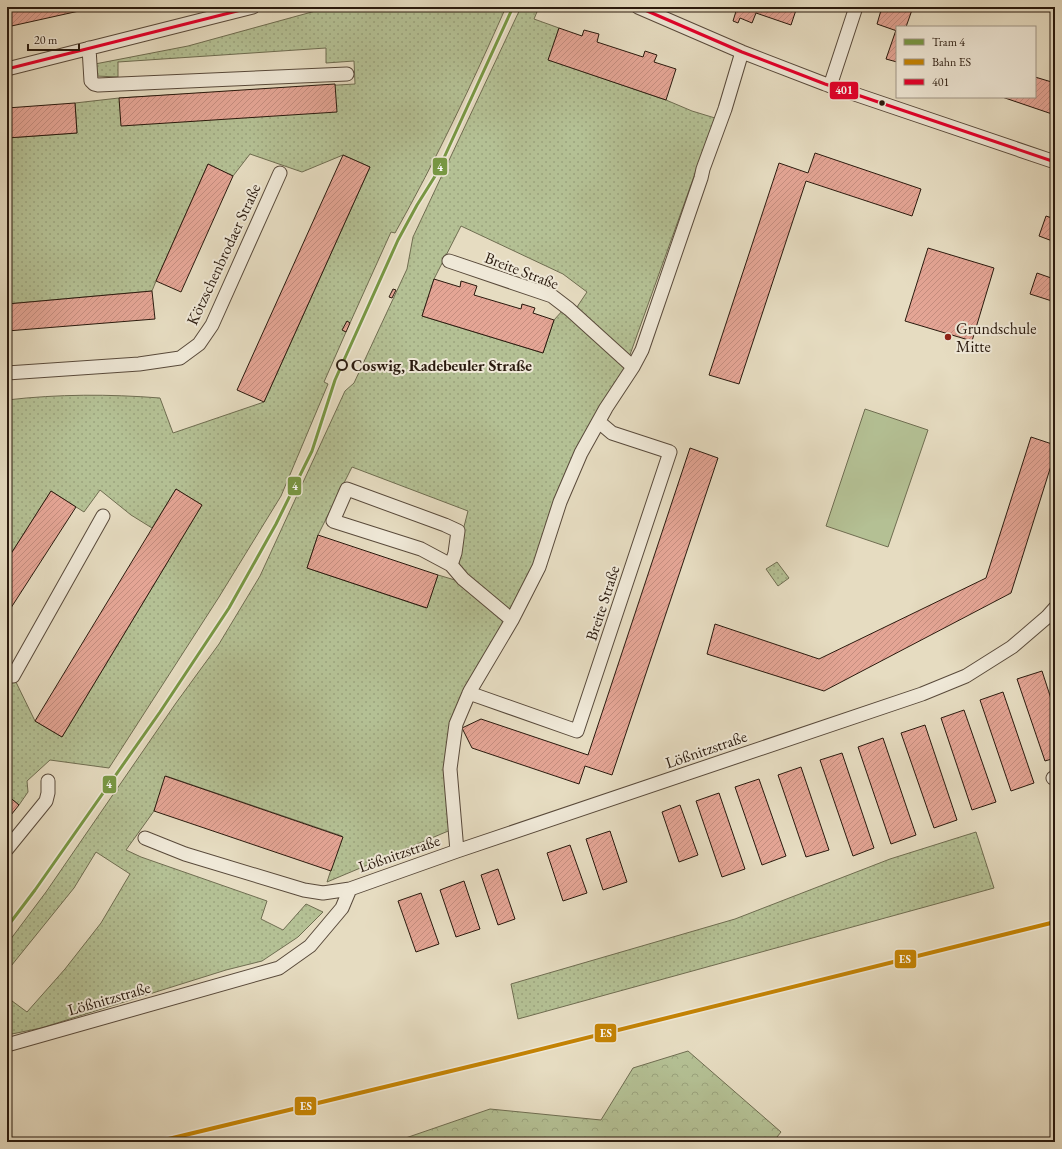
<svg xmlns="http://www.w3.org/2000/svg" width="1062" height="1149" font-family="'EB Garamond',serif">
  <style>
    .green { fill: url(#green-dots); stroke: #6f6d51; fill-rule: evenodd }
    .forest { fill: url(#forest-crowns); stroke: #6f6d51 }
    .pitch { fill: #b4c094; stroke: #6f6d51 }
    .building { fill: url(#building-hatch); stroke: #2a1a0e }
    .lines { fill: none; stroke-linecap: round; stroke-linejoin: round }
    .street-casing { stroke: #594a3b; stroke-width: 15 }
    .street { stroke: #efe8d7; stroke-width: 13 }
    .bus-1-casing { stroke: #efe8d7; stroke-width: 6 }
    .bus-1 { stroke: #e4002b; stroke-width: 3 }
    .rail-1-casing { stroke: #efe8d7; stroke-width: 7 }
    .rail-1 { stroke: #c48304; stroke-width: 4 }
    .tram-1-casing { stroke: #efe8d7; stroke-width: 6 }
    .tram-1 { stroke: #789843; stroke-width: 3 }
    .bus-dot { fill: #2a1a0e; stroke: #efe8d7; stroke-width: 1.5 }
    .poi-dot { fill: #8f2418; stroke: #efe8d7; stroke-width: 1.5 }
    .stop-dot { fill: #efe8d7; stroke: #2a1a0e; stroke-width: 2 }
    .labels { text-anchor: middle; stroke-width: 4; stroke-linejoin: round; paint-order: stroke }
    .street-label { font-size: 16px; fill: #2a1a0e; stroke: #efe8d7 }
    .poi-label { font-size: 16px; fill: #2a1a0e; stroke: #efe8d7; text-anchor: start }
    .stop-label { font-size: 16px; font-weight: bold; fill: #2a1a0e; stroke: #efe8d7; text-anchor: start }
    .line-badge { stroke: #efe8d7; stroke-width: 1.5 }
    .badge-label { font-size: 11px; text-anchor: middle; font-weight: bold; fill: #fff }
  </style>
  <defs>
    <pattern id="green-dots" width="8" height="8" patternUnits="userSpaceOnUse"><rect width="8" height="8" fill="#b4c094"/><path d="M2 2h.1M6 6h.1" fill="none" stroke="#9ba47e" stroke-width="1.8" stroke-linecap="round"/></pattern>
    <pattern id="forest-crowns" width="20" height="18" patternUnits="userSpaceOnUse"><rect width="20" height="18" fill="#b4c094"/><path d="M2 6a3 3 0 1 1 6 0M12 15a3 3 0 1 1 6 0" fill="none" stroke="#9ba47e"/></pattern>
    <pattern id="building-hatch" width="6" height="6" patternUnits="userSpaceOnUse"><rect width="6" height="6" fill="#e4a595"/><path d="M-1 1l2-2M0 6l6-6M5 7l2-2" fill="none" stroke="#c48d7f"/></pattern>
  </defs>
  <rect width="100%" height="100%" fill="#e6dcc1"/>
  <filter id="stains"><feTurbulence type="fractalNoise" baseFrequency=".005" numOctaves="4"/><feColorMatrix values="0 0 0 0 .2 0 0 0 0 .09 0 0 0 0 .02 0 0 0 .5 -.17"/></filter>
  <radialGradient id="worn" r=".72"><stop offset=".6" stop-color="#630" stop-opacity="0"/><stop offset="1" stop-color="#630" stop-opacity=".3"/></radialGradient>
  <path class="green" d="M330,7H506C472,84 436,160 395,233L391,232L350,323L347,321L343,330L346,332L324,382L328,384L281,496L219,597L109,768L50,760L27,781L28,792L19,805L7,795V676H13L35,721L62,737L202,505L176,489L152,528L131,515L100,490L84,512L51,491L7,560V400C58,394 109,394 160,398L173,433L264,402L370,167L343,155L302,172L250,154L233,176L208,164L156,281L152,291L7,304V138L77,133L75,103L119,98L355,84L354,61L326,63V48L118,62V77L96,76L95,64L188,46Z
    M521,7H539L534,19L559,28L549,60L666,100L692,111L715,118L627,363L591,428L538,566L455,725L453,829L327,882L342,836L166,776L154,811L126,850L141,857L267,901L261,919L283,930L306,904L323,912L298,937L262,961L226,970L41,1028L7,1035V999L8,998L27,1012L65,969L101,923L130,874L96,852L74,888L7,971V944L46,892L176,703L219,644L260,576L345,391L354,383L407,269L413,237ZM461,226L563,274L587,292L571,316L563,310L554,320L543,353L422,316L434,279ZM352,467L468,511L460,542L459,564L465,583L438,575L426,608L307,568L318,535Z
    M777,562L789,578L778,586L766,569Z
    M976,832L994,888L518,1019L511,984L735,919L890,859Z"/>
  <path class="forest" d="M688,1051L781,1132L773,1142H394L490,1109L601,1120L633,1068Z"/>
  <path class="pitch" d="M865,409L928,430L888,547L826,526Z"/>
  <path class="building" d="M7,7H97L7,27Z
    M734,7H797L791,25L756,13L752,23L740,18L738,23L733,21L737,8Z
    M882,7H913L906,27H897V31L877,24Z
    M559,28L582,36L584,30L599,34L597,42L643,57L645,51L657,55L654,62L676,69L666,100L548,60Z
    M896,30L897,31V62L886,59Z
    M1035,77L1055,83V115L1002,97H1035Z
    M335,84L337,112L121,126L119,98Z
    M75,103L77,133L7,138V108Z
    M815,153L921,189L912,216L806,181L739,384L709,375L779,163L808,173Z
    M343,155L370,167L264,402L237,390Z
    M208,164L233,176L181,292L156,281Z
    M1046,216L1055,219V242L1039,236Z
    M928,248L994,268L972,341L905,321Z
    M1037,273L1054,279L1055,276V302L1030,294Z
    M434,279L460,287L461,281L477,286L474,295L521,309L522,304L535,308L533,313L554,320L543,353L422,316Z
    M393,289L396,290L392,298L389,297Z
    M152,291L155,319L7,331V304Z
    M347,321L350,323L346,332L342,330Z
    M1031,437L1055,445V453L1011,593L824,691L707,654L715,624L819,659L986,578Z
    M690,448L718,458L612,775L585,766L579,784L472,748L462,728L481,719L588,755Z
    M176,489L202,505L62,737L35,721Z
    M51,491L76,507L7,614V560Z
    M318,535L438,575L427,608L307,568Z
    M1042,671L1055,711V758L1045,761L1017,679Z
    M1003,692L1034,783L1011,791L980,700Z
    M964,710L996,802L972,810L941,718Z
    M925,725L957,820L934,828L901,733Z
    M883,738L916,835L891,844L858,747Z
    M842,753L874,848L853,856L820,760Z
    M801,767L829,850L806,857L778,775Z
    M165,776L343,837L331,871L154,811Z
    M759,779L786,856L762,865L735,787Z
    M719,793L745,869L722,877L696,801Z
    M7,795L19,805L7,820Z
    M680,805L698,855L679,862L662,812Z
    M610,831L627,882L603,890L586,839Z
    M570,845L587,893L563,901L547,853Z
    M498,869L515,919L498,925L481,875Z
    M464,881L480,929L456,937L440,890Z
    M421,893L439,944L416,952L398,901Z"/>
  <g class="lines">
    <defs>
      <path id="street" d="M638,7L742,52L825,84L1055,162
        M89,48L91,81L94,84L98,85L347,74
        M7,69L253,7
        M830,86L856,7
        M449,261L552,296L569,309L633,367
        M7,373L139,364L180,358L199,344L212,325L280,173
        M451,565L455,553L458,531L445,525L347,489L333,521L421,549L451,565L463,579L512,620
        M7,676H13L103,516
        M469,693L577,731L670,452L612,433L599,422
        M1053,778L1055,777
        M145,838L185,854L304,890L323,893L350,889L457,851L922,694L966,676L1012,647L1047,617L1055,608
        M7,849L46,801L48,793V781
        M457,851L450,769L456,724L470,691L512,620L539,567L560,502L581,453L606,408L633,367L642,350L701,178L703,169L725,109L742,52
        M7,1045L279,968L310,946L342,908L350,889"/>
    </defs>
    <use href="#street" class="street-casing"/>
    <use href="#street" class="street"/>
    <defs>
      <path id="bus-1" d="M638,7L742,52L825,84L1055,162
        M7,69L253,7"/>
    </defs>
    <use href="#bus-1" class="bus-1-casing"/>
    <use href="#bus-1" class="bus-1"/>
    <defs>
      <path id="rail-1" d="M156,1142L505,1058L1055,922"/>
    </defs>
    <use href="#rail-1" class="rail-1-casing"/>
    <use href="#rail-1" class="rail-1"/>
    <defs>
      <path id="tram-1" d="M7,927L35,890L160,712L229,608L276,524L312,451L335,380L398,240L417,205L437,173L513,7"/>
    </defs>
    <use href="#tram-1" class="tram-1-casing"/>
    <use href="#tram-1" class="tram-1"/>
  </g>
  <circle class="bus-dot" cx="882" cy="103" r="3.5"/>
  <circle class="poi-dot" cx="948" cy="337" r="4"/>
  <circle class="stop-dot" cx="342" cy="365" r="5"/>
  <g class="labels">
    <g class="street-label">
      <text transform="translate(223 254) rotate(-65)" y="6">Kötzschenbrodaer Straße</text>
      <text transform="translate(522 270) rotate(21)" y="6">Breite Straße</text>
      <text transform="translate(602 603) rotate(-72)" y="6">Breite Straße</text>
      <text transform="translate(706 749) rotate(-19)" y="6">Lößnitzstraße</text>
      <text transform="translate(399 853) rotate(-19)" y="6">Lößnitzstraße</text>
      <text transform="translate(109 998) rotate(-16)" y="6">Lößnitzstraße</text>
    </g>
    <g class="poi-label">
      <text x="956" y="334">Grundschule<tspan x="956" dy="18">Mitte</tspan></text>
    </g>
    <g class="stop-label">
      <text x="351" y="371">Coswig, Radebeuler Straße</text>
    </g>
  </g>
  <g class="line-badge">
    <rect x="829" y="81" width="30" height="19" rx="4" fill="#e4002b"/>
    <rect x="432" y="157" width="16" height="19" rx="4" fill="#789843"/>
    <rect x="287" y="476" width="15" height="20" rx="4" fill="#789843"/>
    <rect x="102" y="775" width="15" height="19" rx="4" fill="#789843"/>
    <rect x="894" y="949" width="23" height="20" rx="4" fill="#c48304"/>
    <rect x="594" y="1023" width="23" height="20" rx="4" fill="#c48304"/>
    <rect x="294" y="1096" width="23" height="20" rx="4" fill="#c48304"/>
  </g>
  <g class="badge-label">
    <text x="844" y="94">401</text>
    <text x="440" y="171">4</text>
    <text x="295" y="490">4</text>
    <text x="109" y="788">4</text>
    <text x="905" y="963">ES</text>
    <text x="606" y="1037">ES</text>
    <text x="306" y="1110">ES</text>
  </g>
  <rect width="1062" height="1149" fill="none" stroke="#e6dcc1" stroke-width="24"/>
  <rect x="8" y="8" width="1046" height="1133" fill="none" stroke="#2a1a0e" stroke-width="2"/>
  <rect x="12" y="12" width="1038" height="1125" fill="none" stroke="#2a1a0e"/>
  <rect x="896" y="26" width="140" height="72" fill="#efe8d7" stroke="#a09687"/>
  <rect x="904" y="39" width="20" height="6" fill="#789843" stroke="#a09687"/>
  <text x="932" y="46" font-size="12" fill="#2a1a0e">Tram 4</text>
  <rect x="904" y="59" width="20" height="6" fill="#c48304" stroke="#a09687"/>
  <text x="932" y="66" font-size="12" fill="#2a1a0e">Bahn ES</text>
  <rect x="904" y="79" width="20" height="6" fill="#e4002b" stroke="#a09687"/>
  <text x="932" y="86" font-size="12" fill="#2a1a0e">401</text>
  <path d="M28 44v6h51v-6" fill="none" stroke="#2a1a0e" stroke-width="2"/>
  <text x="34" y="44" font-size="12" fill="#2a1a0e" stroke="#efe8d7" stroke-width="3" paint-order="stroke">20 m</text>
  <rect width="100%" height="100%" filter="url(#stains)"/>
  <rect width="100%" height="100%" fill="url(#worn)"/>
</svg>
